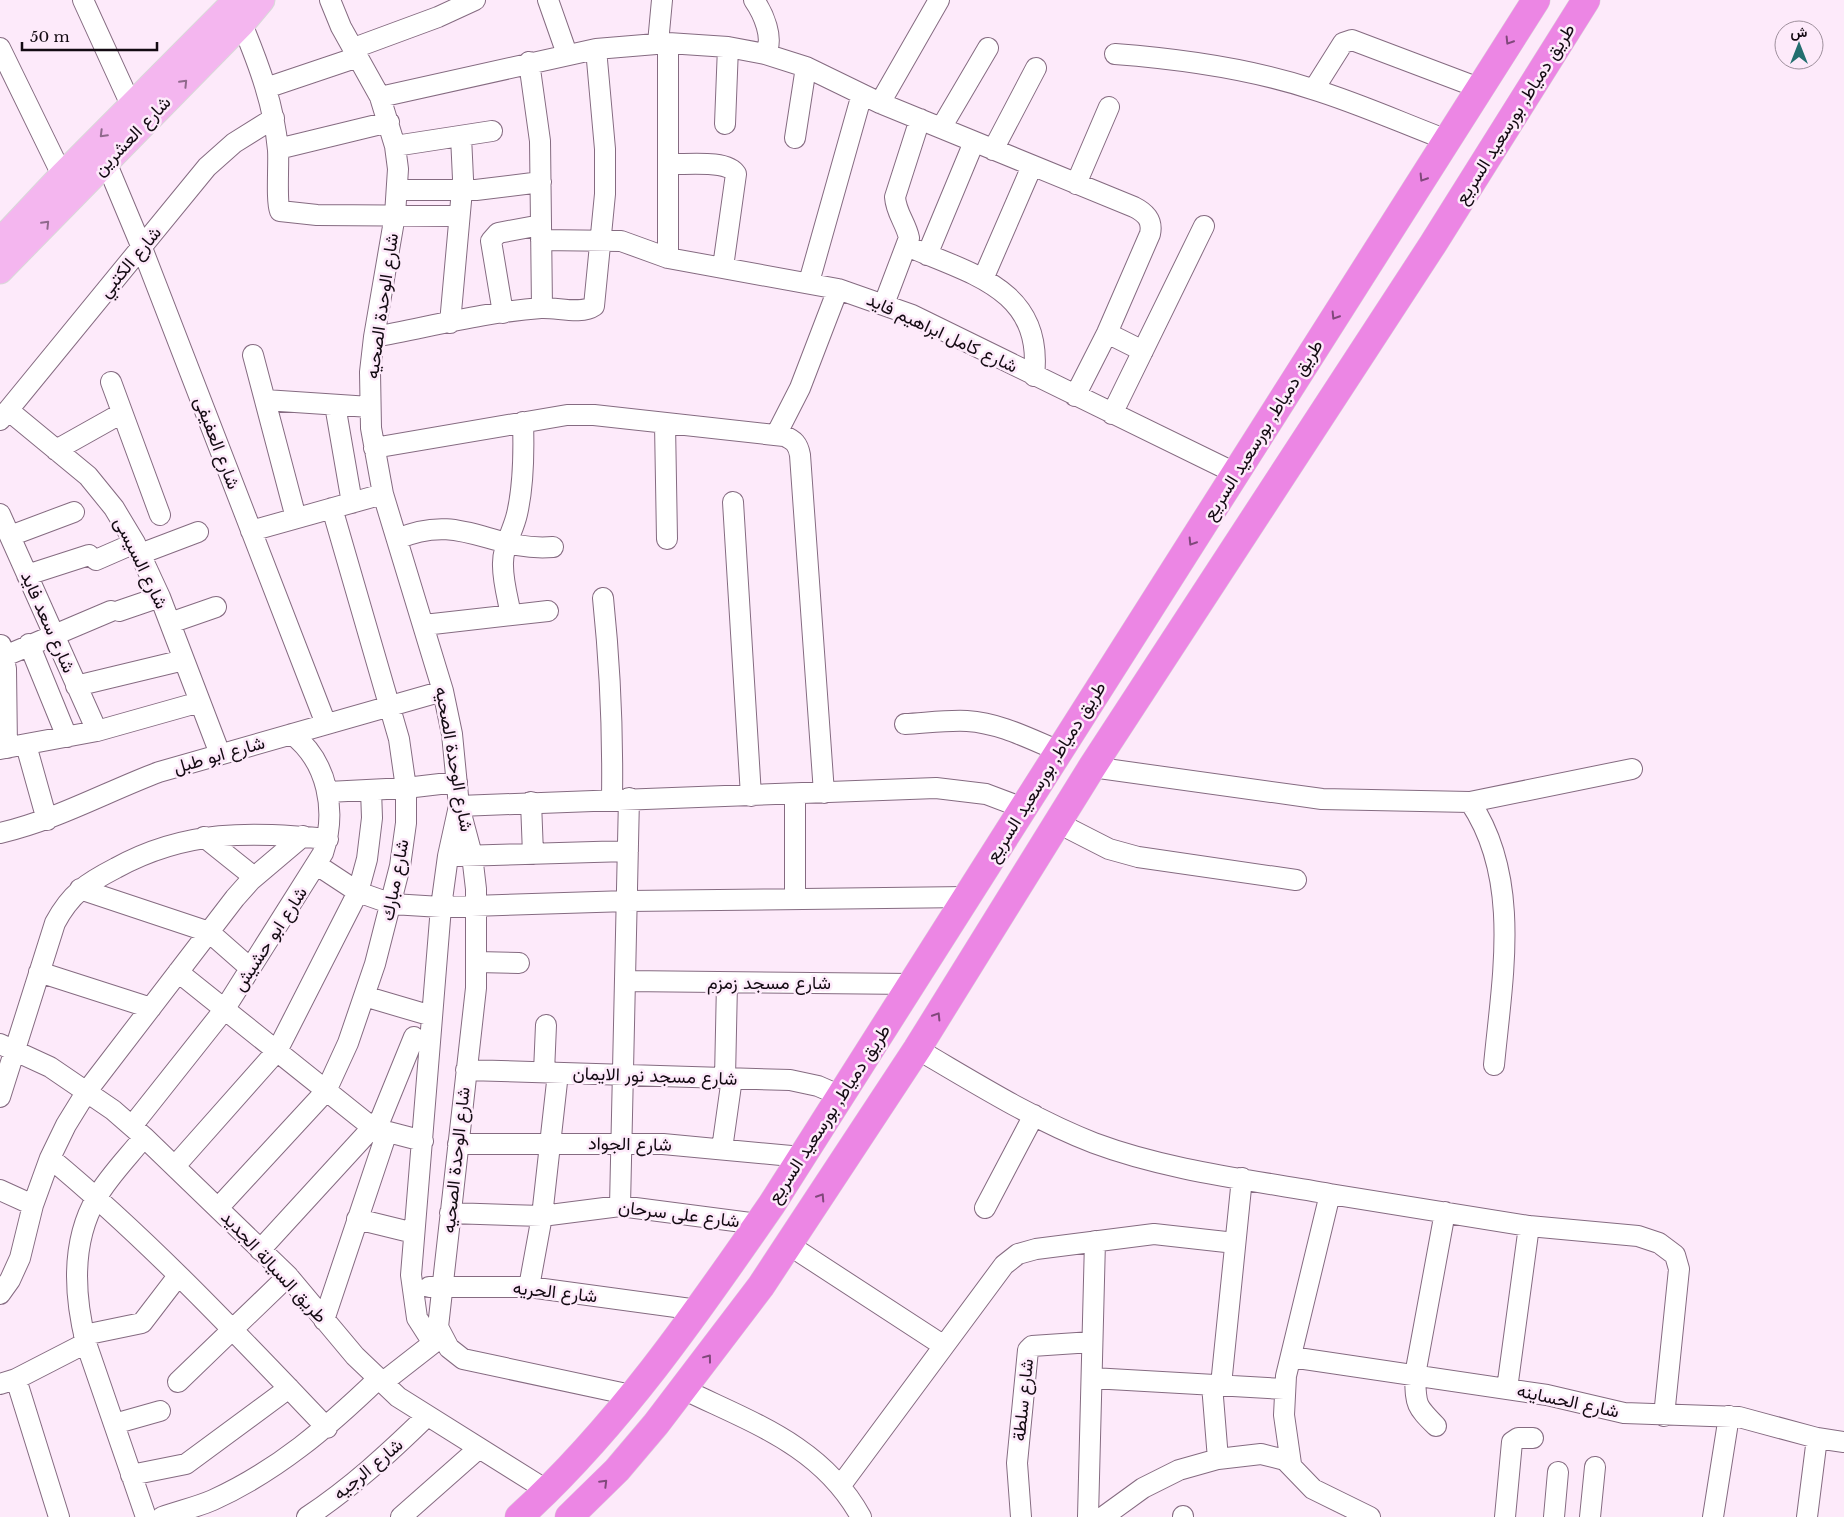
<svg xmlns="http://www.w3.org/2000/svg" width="1844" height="1517" font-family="'Libre Baskerville',Vazirmatn,serif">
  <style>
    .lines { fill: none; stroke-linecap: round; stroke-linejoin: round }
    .minor-casing { stroke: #856b81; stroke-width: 22 }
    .major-casing { stroke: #d9d8d9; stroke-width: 27 }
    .highway-casing { stroke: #d9d8d9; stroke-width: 29 }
    .minor { stroke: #fff; stroke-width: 20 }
    .major { stroke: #f4b6ef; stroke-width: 25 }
    .highway { stroke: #ec86e4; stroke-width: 28 }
    .oneway { stroke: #80487b }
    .oneway2 { stroke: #8f698c }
    .labels { text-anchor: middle; stroke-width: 5; stroke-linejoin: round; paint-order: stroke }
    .street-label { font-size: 18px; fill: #130a12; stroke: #fdeafa }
  </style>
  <rect width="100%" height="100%" fill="#fdeafa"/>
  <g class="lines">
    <defs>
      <path id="minor" d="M83,0L131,105
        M330,0L341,27L380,97L395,146L398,169L395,215L374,337L370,372L371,428L383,494L443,691L452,734L459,806L472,855L476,889V988L438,1327L449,1348L463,1359L631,1395
        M548,0L567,54
        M754,0C763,13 775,39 765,54
        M242,24C259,65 274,105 278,150C279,164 276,201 280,211L317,215L459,216
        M658,43L662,0
        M0,48L62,175
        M354,48L438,17L475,0
        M1115,54C1181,59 1248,68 1312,89C1358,103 1402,123 1447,140
        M529,62L540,141L542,308
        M266,88L358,57
        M1314,89L1343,43L1352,40L1479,88
        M380,97L596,49L668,43L728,47L765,54L806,67L880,103L1134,207C1146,213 1153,220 1150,234L1107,333L1075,396
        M880,103L939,0
        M725,124L728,47
        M941,128L988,48
        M795,138L806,67
        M395,146L492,131
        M278,149L389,122
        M993,150L1036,68
        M106,162L142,248L326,724
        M668,164C685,165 727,159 736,174L723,267
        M1076,184L1109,107
        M397,190H476L541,182
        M541,240L621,241L668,258L838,289L912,315L1235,473
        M907,246C971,274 1044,289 1034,376
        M927,255L974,142
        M668,258V43
        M983,279L1032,166
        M809,282L862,94
        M884,304L909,238C906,223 896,213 895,197L920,119
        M503,313L491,241L498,233L541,225
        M450,323L463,179L461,136
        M1107,333L1143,351
        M374,337C429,327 485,312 541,308C557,307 581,315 594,306L605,194V149L596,49
        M253,355L296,518
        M111,382L160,515
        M265,400L370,407
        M335,405L352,503
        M8,410L88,476L114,508L135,543L160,597L220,754
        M1112,414L1204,226
        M0,420L207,167L234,143L274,118
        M665,424L667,539
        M776,435L800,388L838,289
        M374,448L567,415H594L784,436C794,440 798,444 800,455L824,793
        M56,450L122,413
        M733,502L751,796
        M0,514L97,731
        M251,531L383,494
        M10,536L74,512
        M397,539C462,511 490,552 553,547
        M140,554L198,532
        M96,560L135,543
        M27,575L89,555
        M603,598C610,665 613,731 612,798
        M119,611L160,597
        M511,615C508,599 503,582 503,566C502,547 513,532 517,514C524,484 524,452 523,422
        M170,623L216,607
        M424,625L548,611
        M29,644L67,737
        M1,645L6,669L7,748
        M0,658L111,611
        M76,686L184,660
        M905,724C925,723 947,720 967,721C1000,723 1030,739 1059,751
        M26,745L47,820
        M0,749L97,731L200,702
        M1092,767L1322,799L1470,802C1522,879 1502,979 1494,1065
        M328,792L406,788L457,782
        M531,802L533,854
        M1470,802L1632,769
        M1058,823L1109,849L1138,857L1296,880
        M0,833C56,820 106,792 159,772L443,691
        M204,837L254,877
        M460,856L628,851
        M317,865L358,892L392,904L441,907L628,901L967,897
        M80,889L209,932L250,968
        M795,898V794
        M477,962L519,963
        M39,972L151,1008
        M178,972L373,1128L423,1141
        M626,981L912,984
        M364,996L432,1016
        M0,1044L50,1067L113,1110L144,1137L288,1276L355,1356L398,1397L548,1491
        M917,1049C974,1082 1032,1119 1094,1143C1169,1171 1252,1180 1330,1194L1286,1376L1284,1415L1291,1464
        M466,1070L790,1080L818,1086L841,1096
        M544,1072L546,1025
        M725,1078L727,983
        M0,1097L55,923C71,893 87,883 116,868C187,829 250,832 328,839
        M132,1126L224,1010L323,853C337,811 328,762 292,734
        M144,1137C129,1156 109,1176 97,1197C71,1241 74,1295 86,1343L146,1517
        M458,1144H663L802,1157
        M722,1149L732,1078
        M50,1158C149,1240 238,1335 327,1428
        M175,1166L277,1051L358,892L367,859L372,818L371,790
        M0,1190L33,1205
        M1330,1194L1529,1226L1638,1236L1659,1243L1675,1255L1679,1269L1664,1416
        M620,1206L629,798
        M218,1208L326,1091L348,1043L375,964L400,866L406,823V788L399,739L332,508
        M985,1208L1034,1115
        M450,1213L542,1216L620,1206L758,1224
        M357,1219L414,1233
        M789,1245L944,1346
        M260,1250L381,1118L414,1037
        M429,1287H529L698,1310
        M529,1287L542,1216L558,1073
        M0,1294L10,1280L20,1258L33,1205L50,1158L66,1125L87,1091L235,898L251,880L303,836
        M324,1320L387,1132
        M84,1335L142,1323L178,1276
        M433,1343L417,1318L411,1275L441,907L448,856L459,806L936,788L986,794L1023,808
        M1291,1357L1547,1395L1624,1413L1739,1417L1817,1438L1844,1442
        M1092,1378L1284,1389
        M16,1379L59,1517
        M178,1382L288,1276
        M382,1383L441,1337
        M0,1384L16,1379L86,1343
        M1212,1385L1218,1459
        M1221,1385L1242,1178
        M1507,1389L1529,1226
        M685,1390C753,1423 822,1446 861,1517
        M114,1424L160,1411
        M1436,1426C1415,1405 1416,1405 1415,1375L1445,1212
        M131,1475L186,1464L289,1388
        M841,1485L1004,1265L1018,1254L1036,1249L1154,1234L1235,1243
        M1183,1516V1517
        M162,1517C179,1511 197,1507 213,1500C277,1471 328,1427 378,1379
        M307,1517C351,1488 389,1453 427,1416
        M401,1517L478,1449
        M1021,1517L1017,1463L1028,1350L1032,1346L1092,1342
        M1088,1517L1095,1241
        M1103,1517L1143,1488L1179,1470L1218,1459L1261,1454L1285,1460L1313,1489L1370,1517
        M1505,1517L1512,1442L1518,1438H1533
        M1554,1517L1558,1472
        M1590,1517L1595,1467
        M1713,1517L1729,1416
        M1807,1517L1817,1438"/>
      <path id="major" d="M0,241L62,175L236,0
        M0,271L242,24L262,0"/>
      <path id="highway" d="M519,1517C618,1427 696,1314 772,1204L1536,0
        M569,1517L617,1470L656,1424L761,1286L917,1049L1092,767L1433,244L1586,0"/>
    </defs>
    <use href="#minor" class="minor-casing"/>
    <use href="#major" class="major-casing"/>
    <use href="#highway" class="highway-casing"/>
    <use href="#minor" class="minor"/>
    <use href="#major" class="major"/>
    <use href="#highway" class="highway"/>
  </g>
  <defs><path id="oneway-chevron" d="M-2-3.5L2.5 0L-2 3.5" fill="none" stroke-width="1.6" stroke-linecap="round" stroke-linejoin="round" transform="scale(1.25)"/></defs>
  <g class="oneway">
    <use href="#oneway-chevron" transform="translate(1509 41) rotate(122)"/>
    <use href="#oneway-chevron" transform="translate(1423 178) rotate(122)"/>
    <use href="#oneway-chevron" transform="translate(1335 316) rotate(122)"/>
    <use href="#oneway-chevron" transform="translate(1192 542) rotate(122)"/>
    <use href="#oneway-chevron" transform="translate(937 1016) rotate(-58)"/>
    <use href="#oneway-chevron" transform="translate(821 1197) rotate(-57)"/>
    <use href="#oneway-chevron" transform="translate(708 1358) rotate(-53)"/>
    <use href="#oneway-chevron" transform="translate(604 1483) rotate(-45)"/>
  </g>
  <g class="oneway2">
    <use href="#oneway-chevron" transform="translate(184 83) rotate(-46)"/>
    <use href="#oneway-chevron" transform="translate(103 134) rotate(135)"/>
    <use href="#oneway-chevron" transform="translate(46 224) rotate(-46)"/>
  </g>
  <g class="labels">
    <g class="street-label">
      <text transform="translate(1515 114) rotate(-58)" y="6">طريق دمياط, بورسعيد السريع</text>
      <text transform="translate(132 136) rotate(-46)" y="6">شارع العشرين</text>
      <text transform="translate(130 262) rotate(-50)" y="6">شارع الكتبي</text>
      <text transform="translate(382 306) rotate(-82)" y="6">شارع الوحدة الصحيه</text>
      <text transform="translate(942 333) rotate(25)" y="6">شارع كامل ابراهيم فايد</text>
      <text transform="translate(1263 430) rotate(-58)" y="6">طريق دمياط, بورسعيد السريع</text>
      <text transform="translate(217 443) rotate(69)" y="6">شارع العفيفى</text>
      <text transform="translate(141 563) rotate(64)" y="6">شارع السيسى</text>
      <text transform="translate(48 622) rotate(66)" y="6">شارع سعد فايد</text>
      <text transform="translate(219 755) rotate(-16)" y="6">شارع ابو طبل</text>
      <text transform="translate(454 759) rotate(80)" y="6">شارع الوحدة الصحيه</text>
      <text transform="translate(1046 772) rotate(-58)" y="6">طريق دمياط, بورسعيد السريع</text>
      <text transform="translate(395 880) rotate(-79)" y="6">شارع مبارك</text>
      <text transform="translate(270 939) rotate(-57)" y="6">شارع ابو حشيش</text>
      <text x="769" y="989">شارع مسجد زمزم</text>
      <text transform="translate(655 1076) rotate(2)" y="6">شارع مسجد نور الايمان</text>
      <text transform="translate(829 1114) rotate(-57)" y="6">طريق دمياط, بورسعيد السريع</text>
      <text transform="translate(630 1144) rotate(1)" y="6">شارع الجواد</text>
      <text transform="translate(456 1160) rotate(-84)" y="6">شارع الوحدة الصحيه</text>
      <text transform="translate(679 1214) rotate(7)" y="6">شارع على سرحان</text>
      <text transform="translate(274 1267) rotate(47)" y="6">طريق السيالة الجديد</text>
      <text transform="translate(555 1292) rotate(6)" y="6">شارع الحريه</text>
      <text transform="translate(1023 1400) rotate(-84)" y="6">شارع سلطة</text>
      <text transform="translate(1568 1401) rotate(12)" y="6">شارع الحساينه</text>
      <text transform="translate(368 1469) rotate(-40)" y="6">شارع الرجيه</text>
    </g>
  </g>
  <g transform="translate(1799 45)"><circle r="24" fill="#fdeafa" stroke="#9f909d"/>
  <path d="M0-4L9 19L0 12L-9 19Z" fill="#236e6f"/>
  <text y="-8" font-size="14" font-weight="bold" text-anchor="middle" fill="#130a12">ش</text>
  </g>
  <path d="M22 42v8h135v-8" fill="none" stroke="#130a12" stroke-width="2.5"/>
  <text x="30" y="42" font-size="15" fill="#130a12" stroke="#fdeafa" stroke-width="4" paint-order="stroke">50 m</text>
</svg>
